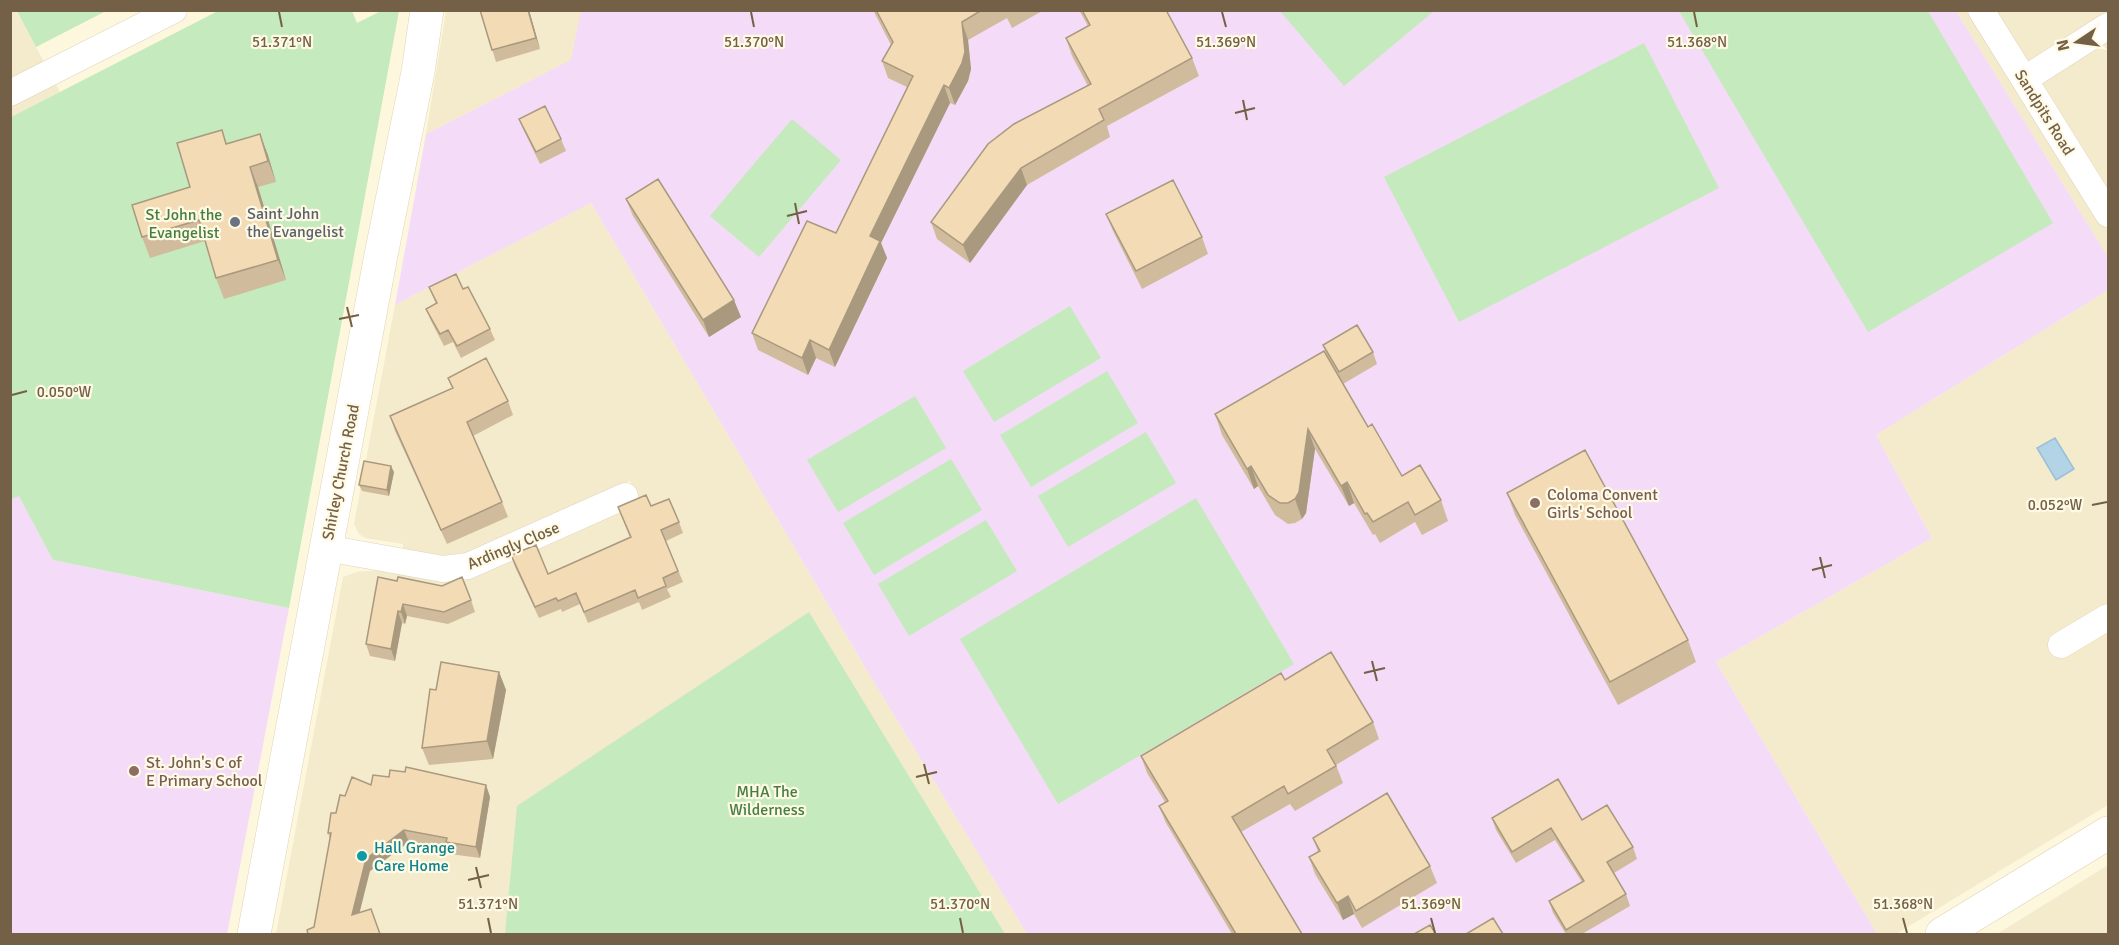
<svg xmlns="http://www.w3.org/2000/svg" width="2119" height="945" font-family="Signika,sans-serif">
  <style>
    .residential { fill: #f4ebcc }
    .education { fill: #f4dbf8 }
    .green { fill: #c5eabd }
    .water { fill: #b3d3e6; stroke: #99c0d8; stroke-width: 1.5 }
    .lines { fill: none; stroke-linecap: round; stroke-linejoin: round }
    .street-casing { stroke: #e0d4ba; stroke-width: 27 }
    .secondary-casing { stroke: #e2d4b5; stroke-width: 34 }
    .street { stroke: #fff; stroke-width: 26 }
    .secondary { stroke: #fff; stroke-width: 33 }
    .wall { fill: #d0bc9c }
    .shaded-wall { fill: #a9997f }
    .building { fill: #f2dbb5; stroke: #a9997f; stroke-width: 1.5 }
    .ticks { fill: none; stroke: #736046; stroke-width: 2 }
    .worship-dot { fill: #6b7280; stroke: #fffae5; stroke-width: 2 }
    .education-dot { fill: #8d6e63; stroke: #fffae5; stroke-width: 2 }
    .culture-dot { fill: #0f9aa8; stroke: #fffae5; stroke-width: 2 }
    .labels { text-anchor: middle; stroke-width: 4.5; stroke-linejoin: round; paint-order: stroke }
    .street-label { font-size: 16px; fill: #736046; stroke: #fffae5 }
    .worship-label { font-size: 16px; fill: #5b616d; stroke: #fffae5; text-anchor: start }
    .park-label { font-size: 16px; fill: #457f40; stroke: #fffae5 }
    .education-label { font-size: 16px; fill: #785e54; stroke: #fffae5; text-anchor: start }
    .culture-label { font-size: 16px; fill: #0d838f; stroke: #fffae5; text-anchor: start }
    .ticks-label { font-size: 15px; text-anchor: middle; fill: #736046; stroke: #fffae5; stroke-width: 4.5; stroke-linejoin: round; paint-order: stroke }
  </style>
  <rect width="100%" height="100%" fill="#fdf7de"/>
  <path class="residential" d="M11,11H17L60,92L11,117Z
    M446,11H581L572,60L426,134Z
    M1956,11H2108V257Z
    M591,203L869,674L1027,934H276L343,577L356,572L379,570L441,579L639,502L630,481L461,559L403,552V544L365,538L359,534L354,524L395,305Z
    M2108,290V805L1896,934H1877L1716,662L1932,538L1876,435Z
    M2108,865V934H1997Z"/>
  <path class="education" d="M581,10L1956,11L2108,257V290L1876,435L1932,538L1716,662L1877,934H1027L869,674L591,203L395,305L426,134L571,60Z
    M19,495L53,560L289,608L227,934H11L10,499Z"/>
  <path class="green" d="M17,11H106L36,47Z
    M218,11H352L357,23L381,11H399L289,608L53,560L19,496L11,499V117Z
    M1280,11H1434L1344,86Z
    M1679,11H1928L2053,223L1868,332Z
    M1644,43L1719,188L1459,322L1384,177Z
    M792,119L841,160L759,257L710,216Z
    M1070,306L1101,358L994,422L963,371Z
    M1107,371L1138,423L1031,487L1000,435Z
    M915,396L946,448L838,512L807,460Z
    M1146,432L1176,483L1068,547L1038,496Z
    M951,459L982,510L874,575L843,523Z
    M1196,498L1294,664L1058,804L960,639Z
    M986,520L1017,571L909,636L878,584Z
    M809,612L1005,934H505L517,806Z"/>
  <path class="water" d="M2055,438L2074,469L2056,480L2037,448Z"/>
  <g class="lines">
    <defs>
      <path id="street" d="M1981,10L2108,214
        M2025,79L2108,26
        M10,93L174,10
        M326,548L443,569L468,566L625,496
        M2061,645L2108,617"/>
      <path id="secondary" d="M254,934L381,255L418,72L427,10
        M1942,934L2108,833"/>
    </defs>
    <use href="#street" class="street-casing"/>
    <use href="#secondary" class="secondary-casing"/>
    <use href="#street" class="street"/>
    <use href="#secondary" class="secondary"/>
  </g>
  <path class="wall" d="M480,10H529L540,49L496,62Z
    M873,10H1044L1012,28L1007,18L968,40L971,69L968,81L955,105L950,103L881,243L887,258L835,367L816,358L808,375L758,350L752,333L836,233L907,87L888,78L882,61L891,45Z
    M1079,10H1166L1192,58L1199,76L1107,126L1110,137L1027,185L970,263L937,239L931,222L1088,86L1072,56L1066,38L1088,26Z
    M519,119L561,139L566,151L540,164L524,131Z
    M222,130L227,144L260,134L276,182L258,187L286,280L224,299L216,278L205,241L150,258L142,237L190,187Z
    M626,199L741,317L709,337L633,216Z
    M1106,214L1202,237L1208,254L1142,289L1113,231Z
    M429,287L463,289L490,329L495,340L461,358L453,342L444,346L431,321L426,309L436,304Z
    M1323,345L1373,352L1377,364L1343,384L1368,427L1402,476L1441,500L1448,521L1422,535L1415,522L1380,543L1375,534L1373,535L1354,503L1349,506L1315,449L1306,513L1302,519L1295,523L1288,524L1275,515L1258,486L1254,489L1222,435L1215,414L1327,355Z
    M448,378L508,401L513,415L473,436L502,502L508,517L447,544L395,431L390,416L452,388Z
    M394,472L389,496L362,491L359,485Z
    M1507,493L1688,640L1696,662L1618,705L1515,515Z
    M651,506L679,522L683,533L666,541L683,582L667,589L671,597L642,610L639,602L588,623L580,604L562,612L561,609L539,618L515,567L511,555L548,574L630,538L618,507Z
    M378,577L471,600L475,612L448,624L407,616L405,624L402,623L395,661L370,656L366,644Z
    M499,672L506,690L493,759L429,765L422,748L436,690Z
    M1285,680L1373,722L1379,739L1336,765L1343,783L1295,811L1290,804L1241,832L1302,934H1232L1166,823L1159,806L1165,802L1147,773L1141,756Z
    M371,785H486L490,797L480,858L450,854L449,849L409,842L370,871L314,927L330,839L328,833L345,796Z
    M1492,818L1582,820L1633,847L1637,859L1614,873L1626,894L1630,906L1582,934H1566L1553,913L1549,901L1582,882L1555,840L1516,863L1496,830Z
    M1313,838L1430,866L1437,883L1362,928L1354,914L1343,920L1315,874L1309,857L1318,852Z"/>
  <path class="shaded-wall" d="M528,10H529L540,49L536,38Z
    M962,22L968,40L971,69L968,81L955,105L949,88Z
    M944,85L950,103L881,243L887,258L835,367L829,350L870,236Z
    M260,134L268,155L276,182L268,161Z
    M250,167L258,187L286,280L278,260Z
    M1021,168L1027,185L970,263L963,245Z
    M734,300L741,317L709,337L703,320Z
    M810,340L816,358L808,375L802,358Z
    M1308,429L1315,449L1306,513L1302,519L1295,499Z
    M391,466L394,472L389,496L387,490Z
    M1251,466L1258,486L1254,489L1247,469Z
    M1347,482L1354,503L1349,506L1341,486Z
    M403,604L407,616L405,624L401,612Z
    M398,611L402,623L395,661L391,649Z
    M499,672L506,690L493,759L487,741Z
    M486,785L490,797L480,858L476,847Z
    M404,830L409,842L370,871L356,927L352,915L366,859Z
    M1348,896L1354,914L1343,920L1337,903Z"/>
  <path class="building" d="M480,10H528L536,38L492,50Z
    M876,10H982L962,22L965,52L962,63L949,88L944,85L870,236L880,241L829,350L810,340L802,358L752,333L807,221L836,233L913,76L882,61L893,42Z
    M1082,10H1166L1192,58L1099,109L1104,120L1021,168L963,245L931,222L988,144L1014,124L1091,84L1066,38L1090,25Z
    M545,106L561,139L536,152L519,119Z
    M222,130L226,144L260,134L268,161L250,167L278,260L216,278L199,220L142,237L132,205L190,187L177,143Z
    M658,179L734,300L703,320L626,199Z
    M1173,180L1202,237L1136,271L1106,214Z
    M456,274L463,289L468,287L490,329L457,346L448,330L440,334L426,309L437,303L429,287Z
    M1357,325L1373,352L1339,372L1323,345Z
    M1324,351L1368,427L1372,424L1402,476L1420,465L1441,500L1415,515L1408,502L1373,522L1367,513L1365,514L1347,482L1341,486L1308,429L1299,492L1295,499L1288,503H1280L1268,495L1251,466L1247,469L1215,414Z
    M486,358L508,401L467,422L502,502L441,530L390,416L453,388L448,378Z
    M1585,450L1688,640L1610,682L1507,493Z
    M364,461L391,466L387,490L359,485Z
    M646,495L651,506L669,499L679,522L661,530L678,571L663,578L666,586L638,598L635,590L584,612L576,593L558,601L556,598L535,607L511,555L536,545L548,574L631,537L618,507Z
    M378,577L397,581L398,577L442,586L462,577L471,600L444,612L403,604L401,612L398,611L391,649L366,644Z
    M1331,652L1373,722L1327,750L1336,766L1288,794L1284,786L1232,817L1302,934H1236L1159,806L1168,801L1141,756L1281,673L1285,680Z
    M441,662L499,672L487,741L422,748L430,689L436,690Z
    M406,767L486,785L476,847L446,842L447,838L404,830L366,859L352,915L371,909L380,934H308L307,930L314,927L331,833H328L331,813H336L340,795L345,796L352,777L371,785L373,775L389,777L390,770L405,772Z
    M1558,779L1582,820L1607,805L1633,847L1607,862L1626,894L1566,930L1549,901L1584,881L1551,828L1512,852L1492,818Z
    M1387,793L1430,866L1356,911L1348,896L1337,903L1309,857L1320,851L1313,838Z
    M1493,918L1503,934H1466Z
    M1430,925L1436,934H1414Z"/>
  <path class="ticks" d="M279,12L282,27M751,12L754,27M1222,12L1226,27M1694,12L1697,27M1243,100L1247,120M1235,113L1255,108M795,203L799,224M787,216L807,211M347,307L352,327M339,319L359,315M12,395L27,391M2092,505L2107,502M1820,557L1825,578M1812,570L1832,565M1372,661L1377,681M1364,673L1385,668M924,764L929,784M916,777L937,772M476,867L481,888M468,880L489,875M488,918L491,933M960,918L963,933M1431,918L1435,933M1903,918L1907,933"/>
  <circle class="worship-dot" cx="235" cy="222" r="6"/>
  <g class="education-dot">
    <circle cx="1535" cy="503" r="6"/>
    <circle cx="134" cy="771" r="6"/>
  </g>
  <circle class="culture-dot" cx="362" cy="856" r="6"/>
  <g class="labels">
    <g class="street-label">
      <text transform="translate(2045 112) rotate(58)" y="6">Sandpits Road</text>
      <text transform="translate(340 472) rotate(-79)" y="6">Shirley Church Road</text>
      <text transform="translate(513 545) rotate(-23)" y="6">Ardingly Close</text>
    </g>
    <g class="worship-label">
      <text x="247" y="219">Saint John<tspan x="247" dy="18">the Evangelist</tspan></text>
    </g>
    <g class="park-label">
      <text x="184" y="220">St John the<tspan x="184" dy="18">Evangelist</tspan></text>
      <text x="767" y="797">MHA The<tspan x="767" dy="18">Wilderness</tspan></text>
    </g>
    <g class="education-label">
      <text x="1547" y="500">Coloma Convent<tspan x="1547" dy="18">Girls' School</tspan></text>
      <text x="146" y="768">St. John's C of<tspan x="146" dy="18">E Primary School</tspan></text>
    </g>
    <g class="culture-label">
      <text x="374" y="853">Hall Grange<tspan x="374" dy="18">Care Home</tspan></text>
    </g>
  </g>
  <g class="ticks-label">
    <text x="282" y="47">51.371°N</text>
    <text x="754" y="47">51.370°N</text>
    <text x="1226" y="47">51.369°N</text>
    <text x="1697" y="47">51.368°N</text>
    <text x="64" y="397">0.050°W</text>
    <text x="2055" y="510">0.052°W</text>
    <text x="488" y="909">51.371°N</text>
    <text x="960" y="909">51.370°N</text>
    <text x="1431" y="909">51.369°N</text>
    <text x="1903" y="909">51.368°N</text>
  </g>
  <rect width="2119" height="945" fill="none" stroke="#736046" stroke-width="24"/>
  <g transform="translate(2077 42) rotate(257)" stroke="#fffae5" stroke-width="4.5" paint-order="stroke">
  <path d="M0-4.5L10 22L0 15L-10 22Z" fill="#736046"/>
  <text y="-9" font-size="16" font-weight="bold" text-anchor="middle" fill="#736046">N</text>
  </g>
</svg>
